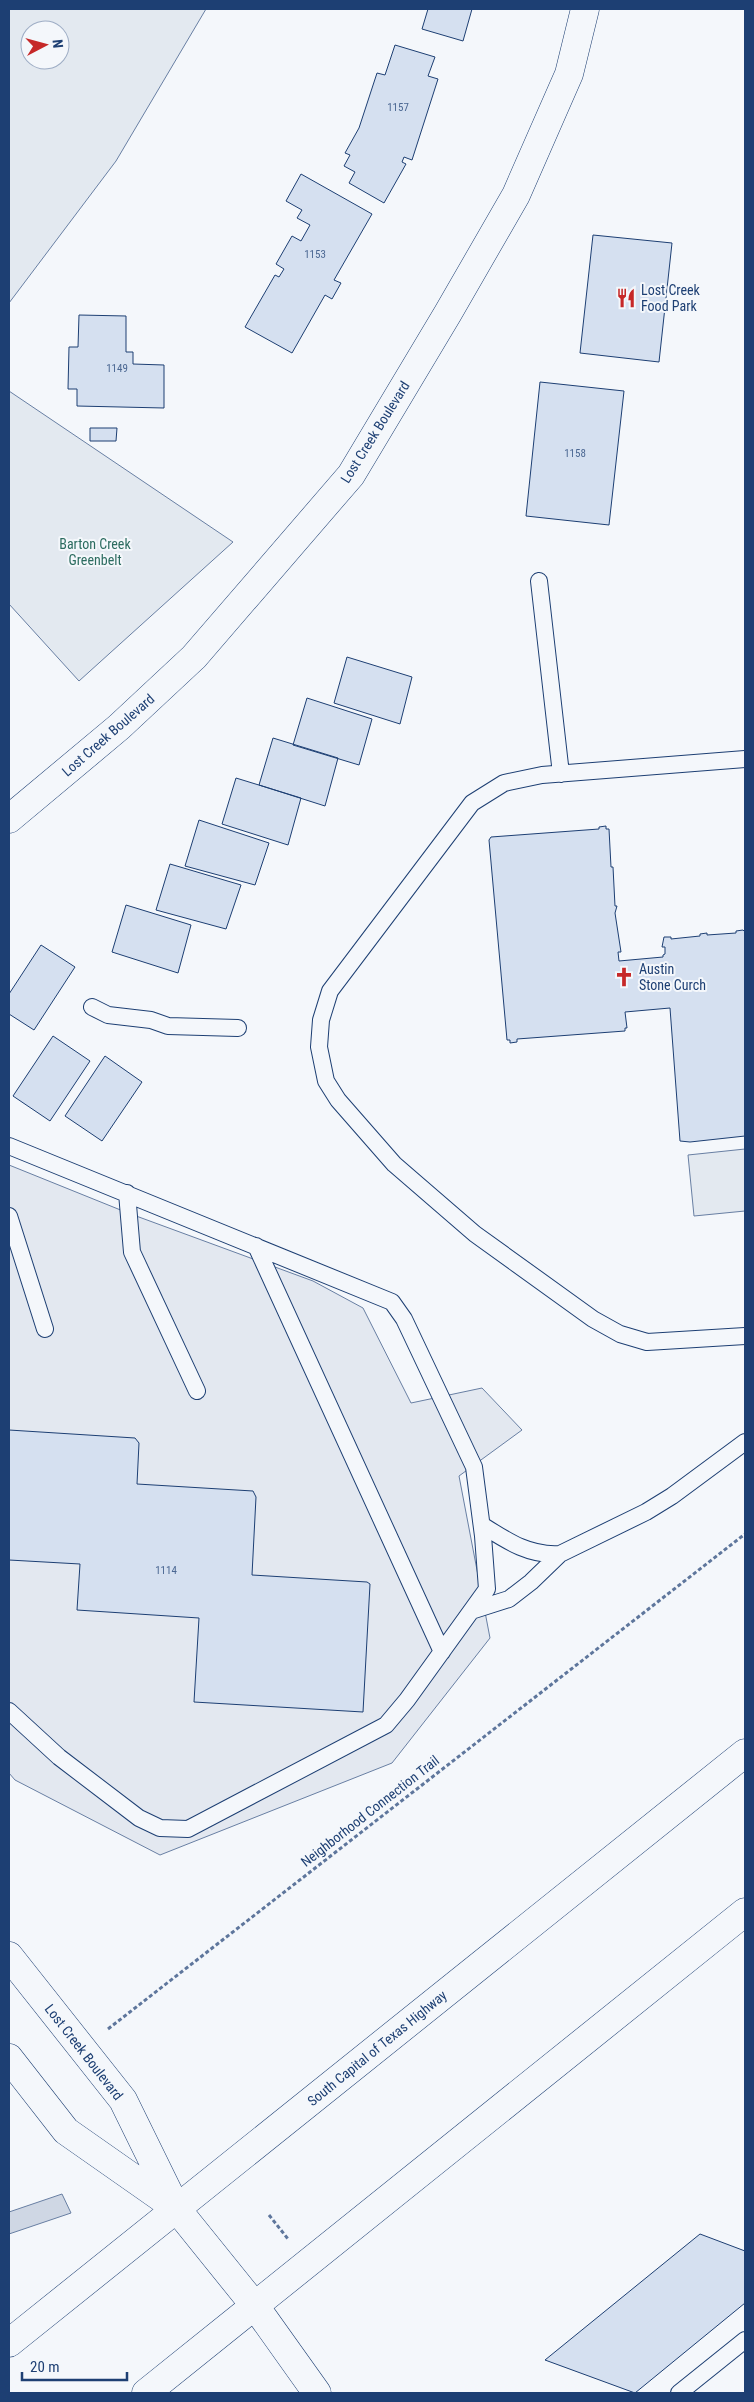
<svg xmlns="http://www.w3.org/2000/svg" width="754" height="2402" font-family="'Roboto Condensed',sans-serif">
  <style>
    .green { fill: #e3e9f0; stroke: #687fa3; fill-rule: evenodd }
    .parking { fill: #e3e8f0; stroke: #687fa3 }
    .water { fill: #cfd7e4; stroke: #687fa3 }
    .building { fill: #d5e0f0; stroke: #1d3f73 }
    .lines { fill: none; stroke-linecap: round; stroke-linejoin: round }
    .service-casing { stroke: #1d3f73; stroke-width: 18 }
    .minor-casing { stroke: #1d3f73; stroke-width: 29 }
    .tertiary-casing { stroke: #1d3f73; stroke-width: 29 }
    .trunk-casing { stroke: #1d3f73; stroke-width: 29 }
    .path { stroke: #5e769c; stroke-width: 3; stroke-dasharray: 4 2.5; stroke-linecap: butt }
    .service { stroke: #f4f7fb; stroke-width: 16 }
    .minor { stroke: #f4f7fb; stroke-width: 28 }
    .tertiary { stroke: #f4f7fb; stroke-width: 28 }
    .trunk { stroke: #f4f7fb; stroke-width: 28 }
    .labels { text-anchor: middle; stroke-width: 4; stroke-linejoin: round; paint-order: stroke }
    .number-label { font-size: 11px; fill: #4b6792 }
    .poi-label { font-size: 14px; fill: #1d3f73; stroke: #f4f7fb; text-anchor: start }
    .street-label { font-size: 14px; fill: #1d3f73; stroke: #f4f7fb }
    .park-label { font-size: 14px; fill: #2c6c60; stroke: #f4f7fb }
  </style>
  <rect width="100%" height="100%" fill="#f4f7fb"/>
  <path class="green" d="M9,9H206L116,161L9,303ZM30,30H60V60H30Z
    M9,391L233,542L79,681L9,604Z
    M745,1149V1211L694,1216L688,1155Z"/>
  <path class="parking" d="M9,1165L128,1213L313,1281L363,1308L411,1403L482,1388L522,1430L459,1476L490,1638L392,1763L160,1855L15,1780L9,1773Z"/>
  <path class="water" d="M62,2194L71,2213L9,2234V2212Z"/>
  <path class="building" d="M428,9H472L463,41L422,29Z
    M395,45L435,57L428,76L438,79L412,160L404,157L402,162L406,164L384,203L349,183L355,172L344,166L350,155L345,153L359,128L377,73L385,75Z
    M301,174L372,214L334,280L341,283L332,299L325,295L292,353L245,327L275,275L279,277L284,269L276,264L292,236L301,241L310,225L297,218L302,210L286,201Z
    M593,235L672,243L659,362L580,353Z
    M79,315L126,316V352H133V364L164,365V408L77,406V389H68L69,347H78Z
    M540,382L624,391L609,525L526,516Z
    M90,428H117L116,441H90Z
    M347,657L412,677L400,724L334,703Z
    M307,698L372,719L359,765L293,745Z
    M273,738L338,758L325,806L259,785Z
    M236,778L301,798L288,845L222,824Z
    M199,820L269,843L255,885L185,866Z
    M606,826V829H609L611,867H613L615,906H617L615,913L621,952H618L619,961L663,957V955L665,954V947H662L664,937H671V939L700,936V934L707,933V935L736,933V931L743,930L745,932V1136L690,1142L680,1141L670,1008L625,1012L627,1028H625V1031L517,1039V1042L510,1043V1040H507L489,840L491,837L599,829V827Z
    M170,864L241,885L226,929L156,910Z
    M126,905L191,925L178,973L112,952Z
    M41,945L75,967L34,1030L9,1014V994Z
    M53,1036L90,1061L50,1121L13,1096Z
    M105,1056L142,1082L102,1141L65,1116Z
    M9,1430L135,1438L139,1443L137,1484L253,1491L256,1497L252,1575L367,1582L370,1584L363,1712L194,1702L199,1618L77,1610L80,1564L9,1560Z
    M700,2234L745,2251V2303L635,2393L545,2360Z"/>
  <g class="lines">
    <defs>
      <path id="service" d="M539,581L561,774
        M745,759L542,775L504,783L472,803L330,991L321,1020L319,1047L326,1081L338,1100L394,1164L475,1234L593,1319L620,1334L647,1342L745,1336
        M92,1007L108,1015L151,1020L168,1026L238,1028
        M9,1146L392,1302L404,1319L474,1467L483,1536L487,1589L407,1700L386,1725L188,1829L160,1828L139,1818L59,1757L9,1711
        M127,1193L132,1252L197,1391
        M9,1216L45,1329
        M256,1246L442,1652
        M560,1554L646,1512L672,1496L745,1442
        M471,1611L509,1599L531,1582L560,1554C529,1556 507,1541 482,1525
        M679,2393L745,2340"/>
      <path id="minor" d="M255,2306L317,2393"/>
      <path id="tertiary" d="M9,819L119,727L194,657L351,475L448,313L516,195L569,74L585,9
        M9,1956L123,2100L176,2208L255,2306
        M9,2058L66,2131L173,2206"/>
      <path id="trunk" d="M9,2343L745,1753
        M146,2393L745,1912"/>
    </defs>
    <use href="#service" class="service-casing"/>
    <use href="#minor" class="minor-casing"/>
    <use href="#tertiary" class="tertiary-casing"/>
    <use href="#trunk" class="trunk-casing"/>
    <path class="path" d="M108,2029L745,1534
      M269,2215L288,2239"/>
    <use href="#service" class="service"/>
    <use href="#minor" class="minor"/>
    <use href="#tertiary" class="tertiary"/>
    <use href="#trunk" class="trunk"/>
  </g>
  <defs>
    <symbol id="restaurant-bare" viewBox="-9 -9 18 18"><path d="M-5-6h1v4h1v-4h1v4h1v-4h1v5L-1.5 .5V6h-2V.5L-5-1ZM5-6V6H3V1.5H1.5Q1.5-4 5-6Z" fill="#c62828" stroke="#f4f7fb" stroke-width="2.5" paint-order="stroke"/></symbol>
    <symbol id="church-bare" viewBox="-9 -9 18 18"><path d="M-1.2-6h2.4v3.5h3.3v2.4h-3.3V6h-2.4V-.1h-3.3v-2.4h3.3Z" fill="#c62828" stroke="#f4f7fb" stroke-width="2.5" paint-order="stroke"/></symbol>
  </defs>
  <g fill-rule="evenodd">
    <use href="#restaurant-bare" x="612" y="284" width="28" height="28"/>
    <use href="#church-bare" x="610" y="963" width="28" height="28"/>
  </g>
  <g class="labels">
    <g class="number-label">
      <text x="398" y="111">1157</text>
      <text x="315" y="258">1153</text>
      <text x="117" y="372">1149</text>
      <text x="575" y="457">1158</text>
      <text x="166" y="1574">1114</text>
    </g>
    <g class="poi-label">
      <text x="641" y="295">Lost Creek<tspan x="641" dy="16">Food Park</tspan></text>
      <text x="639" y="974">Austin<tspan x="639" dy="16">Stone Curch</tspan></text>
    </g>
    <g class="street-label">
      <text transform="translate(375 432) rotate(-58)" y="5">Lost Creek Boulevard</text>
      <text transform="translate(108 735) rotate(-41)" y="5">Lost Creek Boulevard</text>
      <text transform="translate(370 1811) rotate(-38)" y="5">Neighborhood Connection Trail</text>
      <text transform="translate(377 2048) rotate(-39)" y="5">South Capital of Texas Highway</text>
      <text transform="translate(84 2052) rotate(52)" y="5">Lost Creek Boulevard</text>
    </g>
    <g class="park-label">
      <text x="95" y="549">Barton Creek<tspan x="95" dy="16">Greenbelt</tspan></text>
    </g>
  </g>
  <rect width="754" height="2402" fill="none" stroke="#1d3f73" stroke-width="20"/>
  <g transform="translate(45 45) rotate(84)"><circle r="24" fill="#f4f7fb" stroke="#9eadc5"/>
  <path d="M0-4L9 19L0 12L-9 19Z" fill="#c62828"/>
  <text y="-8" font-size="14" font-weight="bold" text-anchor="middle" fill="#1d3f73">N</text>
  </g>
  <path d="M22 2372v8h105v-8" fill="none" stroke="#1d3f73" stroke-width="2.5"/>
  <text x="30" y="2372" font-size="15" fill="#1d3f73" stroke="#f4f7fb" stroke-width="4" paint-order="stroke">20 m</text>
</svg>
